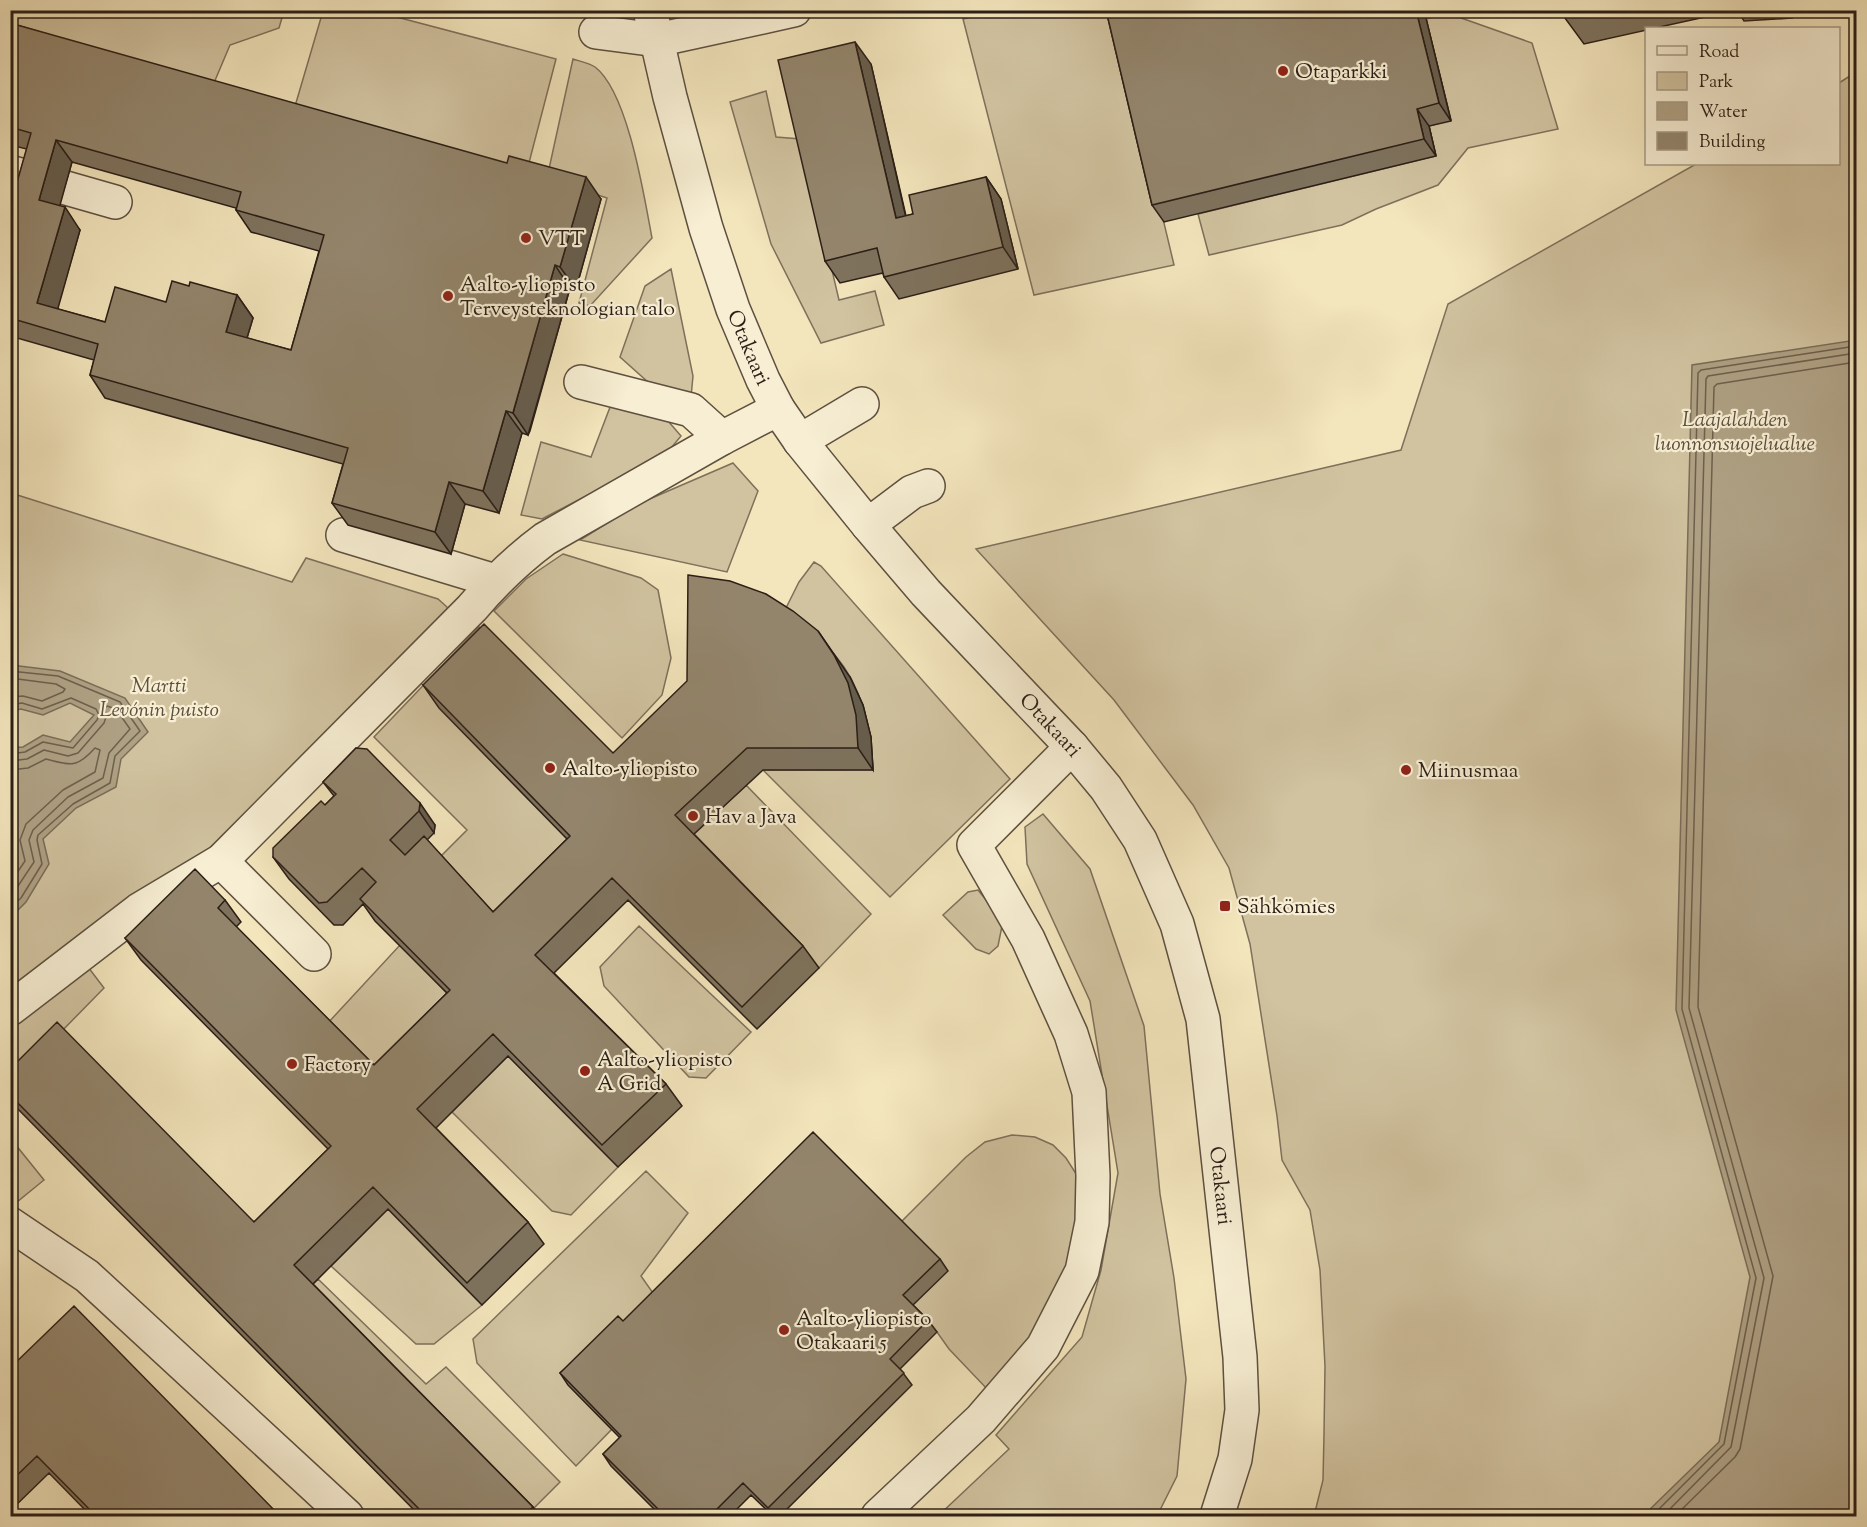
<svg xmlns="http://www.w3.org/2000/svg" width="1867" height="1527" font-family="'Sorts Mill Goudy',serif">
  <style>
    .green { fill: #d1c3a0; stroke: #7e705b; stroke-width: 1.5 }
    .water { fill: #afa184; stroke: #7a6d58; stroke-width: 1.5 }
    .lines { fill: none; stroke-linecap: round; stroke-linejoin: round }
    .shore { stroke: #6d604d; stroke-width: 1.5 }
    .minor-casing { stroke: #5d5040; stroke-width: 36 }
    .minor { stroke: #f7eed3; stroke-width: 33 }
    .wall { fill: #7e725d; stroke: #2b1e16; stroke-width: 1.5; fill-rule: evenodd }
    .shaded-wall { fill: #675d4c; stroke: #2b1e16; stroke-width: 1.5 }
    .building { fill: #93856c; stroke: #2b1e16; stroke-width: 1.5; fill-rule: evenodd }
    .poi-dot { fill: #8f2418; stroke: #f7eed3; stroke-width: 2 }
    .labels { text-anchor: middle; stroke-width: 4.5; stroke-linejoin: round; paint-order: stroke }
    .poi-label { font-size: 21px; fill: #2b1e16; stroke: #f7eed3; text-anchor: start }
    .street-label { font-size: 21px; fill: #2b1e16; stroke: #f7eed3 }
    .park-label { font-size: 21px; font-style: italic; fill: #5d503f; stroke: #f7eed3 }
  </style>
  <rect width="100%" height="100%" fill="#f3e5bc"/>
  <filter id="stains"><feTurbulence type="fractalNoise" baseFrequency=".00333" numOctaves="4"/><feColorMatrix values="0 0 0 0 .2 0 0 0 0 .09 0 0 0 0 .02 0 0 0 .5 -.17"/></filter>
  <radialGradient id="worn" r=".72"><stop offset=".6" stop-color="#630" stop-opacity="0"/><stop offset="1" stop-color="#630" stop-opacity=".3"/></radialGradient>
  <path class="green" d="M1001,10L1159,11L1116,21L1174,265L1034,295L963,19Z
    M20,11H284L279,28L230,45L208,97L10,30Z
    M323,11H374L556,59L525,178L293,113Z
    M1447,13L1532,43L1558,129L1468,148L1438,185L1376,209L1342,225L1209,255L1198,214L1436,156L1429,126L1451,120L1426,19Z
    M573,59C579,61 589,63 595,67C628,92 644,196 652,238L590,306L579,303L607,198L547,178Z
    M1856,72V1516H1314L1323,1480L1324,1434L1325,1366L1320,1270L1310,1210L1282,1160L1277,1116L1250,944L1229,868L1193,805L1114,700L976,549L1401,450L1448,304L1696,164H1838L1839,83Z
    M766,91L776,137L801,139L839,300L875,291L884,325L821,343L771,244L730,102Z
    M671,269L693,376L691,397L648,382L620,357L645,286Z
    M612,402L668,421L681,436L666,454L542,519L521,515L541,442L591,457Z
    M733,463L758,491L727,572L580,540L638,504Z
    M11,493L292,582L306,558L438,599L447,607L448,619L215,847L11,995Z
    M563,554L641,578L658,590L671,658L662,695L622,738L494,611L526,579Z
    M814,562L821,566L1010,779L890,897L763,770H873C871,729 863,687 834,654C823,641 796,627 782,616L799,582Z
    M479,627L500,646L586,858L509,934L439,858L467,830L374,737Z
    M746,785L871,914L819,968L691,837Z
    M1043,814L1090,869L1144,1026L1160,1194L1174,1278L1186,1379L1177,1476L1157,1516H938L1009,1449L996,1435L1082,1337L1101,1270L1118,1173L1090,1001L1027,864L1025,827Z
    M978,890L1003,921L998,946L989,954L976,949L943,915L968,892Z
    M639,926L751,1032L706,1078L689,1077L604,986L600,967Z
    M400,945L465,1012L389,1087L327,1024Z
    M88,967L104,988L11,1083V1029Z
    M508,1056L618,1167L571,1215L552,1211L452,1112Z
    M1012,1135L1035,1137L1053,1145L1066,1158L1080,1180L1078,1248L1036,1336L988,1390L949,1349L937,1332L912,1307L900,1223L966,1157L985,1142Z
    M11,1139L44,1180L17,1202L11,1196Z
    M646,1171L688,1213L641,1276L660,1303L612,1429L576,1466L477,1363L473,1339Z
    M388,1209L482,1305L434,1344H416L331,1266Z
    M318,1279L426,1384L446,1367L560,1482L531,1511L310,1287Z"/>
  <path class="water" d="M1856,340V1516H1643L1719,1442L1750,1277L1676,1010L1692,365Z
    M11,665L60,671L125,698L148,732L121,759L116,787L76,808L43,839L49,864L26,902L11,917V748L23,747L43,735L70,742L94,715L70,703L43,715L21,709L11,711Z"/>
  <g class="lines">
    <path class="shore" d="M10,671L58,676L120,702L140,731L115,756L110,783L73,804L38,835L37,840L42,864L21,898L10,908
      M10,678L56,684L65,689L63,692L42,701L23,696L10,697
      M10,705L22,703L42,709L71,698L96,709L99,715L97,720L73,748L43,742L25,752L10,754
      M10,761L27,759L44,750L68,756L78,753L104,723L106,717L105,708L107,706L116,709L130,729L109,753L103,778L68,797L33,830L29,840L34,862L10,898
      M10,770L28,768L46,759C71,765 76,769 95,748L100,750L95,772L63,790L26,824L20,840L25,861L10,883
      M1652,1516L1724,1444L1756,1278L1682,1009L1698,373L1701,370L1856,346
      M1663,1516L1731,1447L1764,1278L1689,1008L1706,379L1708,376L1856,353
      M1675,1516L1735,1457L1740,1449L1773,1276L1698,1007L1714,387L1717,384L1856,362"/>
    <defs>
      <g id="minor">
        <path id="s1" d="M650,10L670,97L706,228L733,309L763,380L778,409L800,441L868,525L926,593L1072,747L1106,788L1140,840L1177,924L1203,1019L1240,1357L1242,1410L1235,1459L1217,1516"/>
        <path d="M596,32L657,40L794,10"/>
        <path d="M10,172L115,202"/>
        <path d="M581,382L691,410L722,438"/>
        <path d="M800,441L862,404"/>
        <path d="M868,525L912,492L928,486"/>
        <path d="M343,535L495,581"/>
        <path d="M221,861L314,954"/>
        <path d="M10,1009L139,910L221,861L472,608C494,582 518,559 545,539L722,438L778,409"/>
        <path d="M10,1224L87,1276L347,1516"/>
        <path d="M878,1516L981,1419L1043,1347L1082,1271L1092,1222L1093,1176L1089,1092L1071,1034L1028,939L974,845L1072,747"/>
      </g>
    </defs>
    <use href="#minor" class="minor-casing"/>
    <use href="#minor" class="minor"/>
  </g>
  <path class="wall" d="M1106,10H1424L1451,121L1429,126L1436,156L1164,222L1152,205Z
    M1562,10H1737L1655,28H1647V30L1584,44L1562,14Z
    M1737,10H1810L1792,18L1744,21Z
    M10,23L601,199L576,289L570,288L530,431L528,435L522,433L499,513L465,504L451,554L348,525L332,503L343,464L105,398L90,375L94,360L10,336V192L14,193L27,149L10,145ZM72,162L236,208V210L251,232L319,251L291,350L247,338L253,318L237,295L189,286L166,302L105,322L57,309L80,230L59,206Z
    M871,64L906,216L913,214L986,177L1001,199L1018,269L899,299L884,277L883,273L840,283L825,261Z
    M850,677L863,705L871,737L873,770H763L694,834L803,946L819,968L757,1029L628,900L554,973L666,1084L682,1106L618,1167L508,1056L436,1128L528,1222L544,1244L482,1305L388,1209L313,1284L533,1507L540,1516H420L13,1104L10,1100V1069L254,1222L328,1149L141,960L125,938L225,900L241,922L236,927L374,1065L447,993L375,921L363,904L343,925H334L289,879L273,857L334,796L323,782L356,748L435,825L434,833L427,840L493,912L567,839L439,708L423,685L613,753Z
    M940,1259L948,1271L913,1305L928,1320L937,1332L900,1369L912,1385L780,1516H773L751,1495L730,1516H661L611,1466L603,1454L620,1438L568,1385L560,1373L623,1321Z
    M10,1368L280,1516H91L49,1473L10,1511Z"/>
  <path class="shaded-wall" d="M1416,10H1424L1451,121L1439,103Z
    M855,42L871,64L911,240L896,218Z
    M1417,109L1429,126L1436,156L1424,139Z
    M56,140L72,162L55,223L39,200Z
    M586,177L601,199L576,289L560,267Z
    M986,177L1001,199L1018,269L1003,247Z
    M65,207L80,230L53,326L37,303Z
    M555,265L570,288L528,435L513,413Z
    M237,295L253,318L242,354L226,332Z
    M506,411L522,433L499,513L483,491Z
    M449,482L465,504L451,554L435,532Z
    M818,631L850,677L863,705L871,737L873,770L858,748Z
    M420,803L435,825L434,833L419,811Z"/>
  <path class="building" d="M1106,10H1416L1439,103L1417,109L1424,139L1152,205Z
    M1562,10H1576L1562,14Z
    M10,23L507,163L509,156L586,177L560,267L555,265L514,409L513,413L506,411L483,491L449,482L435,532L332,503L348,448L90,375L98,344L10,318V192L14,193L31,133L10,127ZM56,140L241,192L236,210L324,235L291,350L226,332L237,295L190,282L189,286L172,281L166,302L115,287L105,322L37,303L65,207L39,200Z
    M855,42L896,218L913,214L909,195L986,177L1003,247L884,277L877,248L825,261L778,60Z
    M688,575L730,581L766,594L793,611L818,631L834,655L848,683L856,715L858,748H747L675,815L803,946L742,1007L612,878L535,955L666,1084L602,1145L493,1034L417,1109L528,1222L467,1283L373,1187L294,1265L533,1507L523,1516H426L10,1095V1069L57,1022L254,1222L331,1146L125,938L195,869L225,900L218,908L374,1065L450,990L360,899L376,882L362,868L327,902L319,903L273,857V848L321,801L325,805L336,794L323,782L356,748L367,749L420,803L419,811L390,840L405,855L424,836L493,912L570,836L423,685L484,624L613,753L687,681Z
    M813,1132L940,1259L903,1295L928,1320L890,1359L904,1373L768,1508L743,1483L710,1516H665L603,1454L621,1436L560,1373L618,1316L623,1321Z
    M74,1306L280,1516H96L37,1456L10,1482V1368Z"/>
  <g class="poi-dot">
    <circle cx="1283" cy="71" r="6"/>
    <circle cx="526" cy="238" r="6"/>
    <circle cx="448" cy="296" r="6"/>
    <circle cx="550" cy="768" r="6"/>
    <circle cx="1406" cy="770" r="6"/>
    <circle cx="693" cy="816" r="6"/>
    <rect x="1219" y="900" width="12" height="12" rx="3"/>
    <circle cx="292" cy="1064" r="6"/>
    <circle cx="585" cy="1071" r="6"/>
    <circle cx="784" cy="1330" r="6"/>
  </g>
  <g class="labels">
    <g class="poi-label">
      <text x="1295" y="78">Otaparkki</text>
      <text x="538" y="245">VTT</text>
      <text x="460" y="291">Aalto-yliopisto<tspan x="460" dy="24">Terveysteknologian talo</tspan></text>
      <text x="562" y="775">Aalto-yliopisto</text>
      <text x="1418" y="777">Miinusmaa</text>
      <text x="705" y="823">Hav a Java</text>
      <text x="1237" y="913">Sähkömies</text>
      <text x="597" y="1066">Aalto-yliopisto<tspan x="597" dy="24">A Grid</tspan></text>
      <text x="304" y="1071">Factory</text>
      <text x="796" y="1325">Aalto-yliopisto<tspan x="796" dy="24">Otakaari 5</tspan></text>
    </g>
    <g class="street-label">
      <text dy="7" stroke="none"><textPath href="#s1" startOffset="352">Otakaari</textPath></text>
      <text dy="7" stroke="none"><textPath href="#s1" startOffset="838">Otakaari</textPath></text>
      <text dy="7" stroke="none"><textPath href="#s1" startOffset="1342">Otakaari</textPath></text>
    </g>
    <g class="park-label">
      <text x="1735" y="426">Laajalahden<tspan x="1735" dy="24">luonnonsuojelualue</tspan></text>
      <text x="159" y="692">Martti<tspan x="159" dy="24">Levónin puisto</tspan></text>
    </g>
  </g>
  <rect width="1867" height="1527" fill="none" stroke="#f3e5bc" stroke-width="36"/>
  <rect x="12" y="12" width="1843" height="1503" fill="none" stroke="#2b1e16" stroke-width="3"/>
  <rect x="18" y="18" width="1831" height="1491" fill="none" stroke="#2b1e16" stroke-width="1.5"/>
  <rect x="1645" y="27" width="195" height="138" fill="#f7eed3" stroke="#a59b87" stroke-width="1.5"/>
  <rect x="1657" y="46" width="30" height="9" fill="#f7eed3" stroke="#a59b87" stroke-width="1.5"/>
  <text x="1699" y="57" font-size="18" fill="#2b1e16">Road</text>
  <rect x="1657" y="72" width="30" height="18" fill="#d1c3a0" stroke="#a59b87" stroke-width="1.5"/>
  <text x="1699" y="87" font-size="18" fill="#2b1e16">Park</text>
  <rect x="1657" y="102" width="30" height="18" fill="#afa184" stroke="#a59b87" stroke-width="1.5"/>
  <text x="1699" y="117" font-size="18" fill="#2b1e16">Water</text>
  <rect x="1657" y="132" width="30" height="18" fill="#93856c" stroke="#a59b87" stroke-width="1.5"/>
  <text x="1699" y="147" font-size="18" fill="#2b1e16">Building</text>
  <rect width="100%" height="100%" filter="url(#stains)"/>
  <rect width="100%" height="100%" fill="url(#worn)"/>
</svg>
